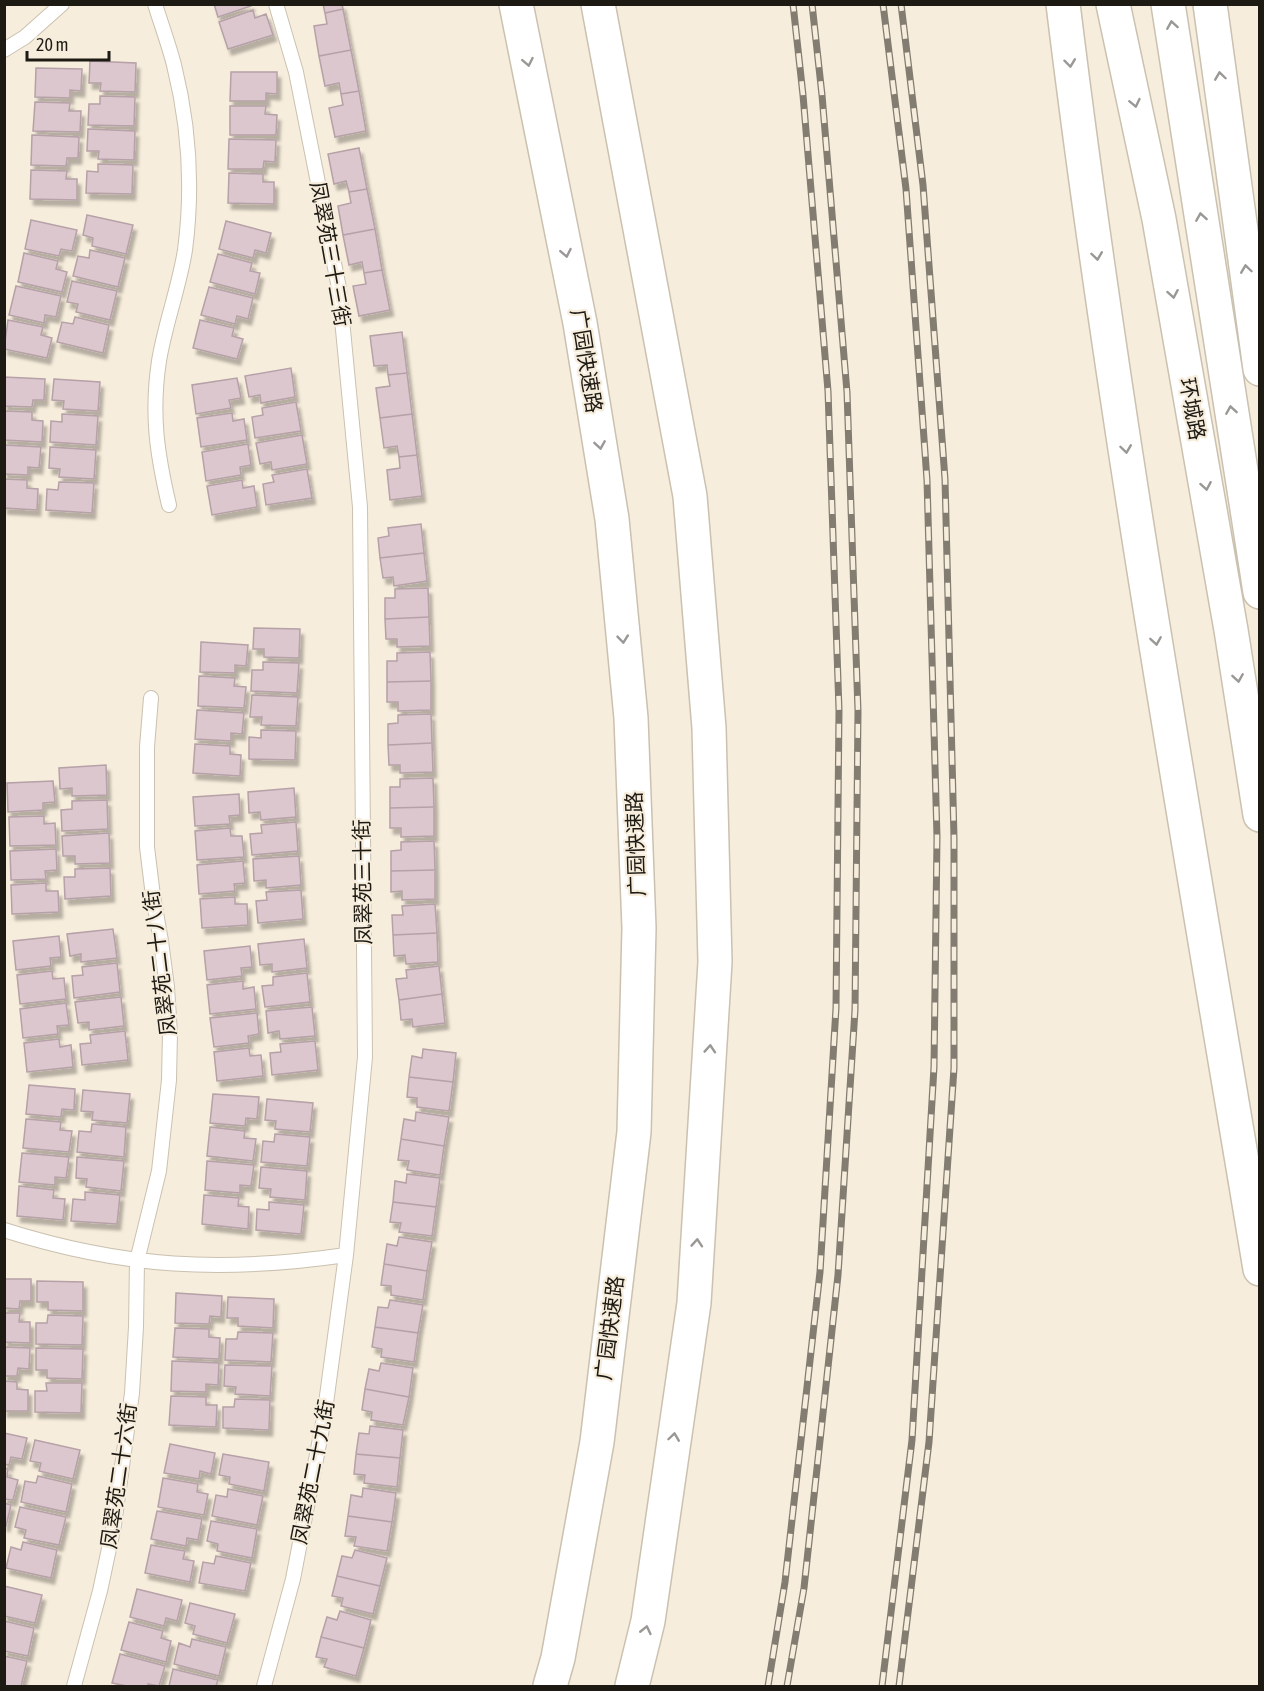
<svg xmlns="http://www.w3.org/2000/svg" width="1264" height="1691" font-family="'Asap Condensed','Noto Sans SC',sans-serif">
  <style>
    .building { fill: #dcc7ce; stroke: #b5a1a7; stroke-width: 1.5; filter: url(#shadow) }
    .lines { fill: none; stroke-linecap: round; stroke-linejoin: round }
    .service-casing { stroke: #cac1b0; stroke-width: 16 }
    .secondary-casing { stroke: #cac1b0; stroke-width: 36 }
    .trunk-casing { stroke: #cac1b0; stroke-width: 36 }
    .service { stroke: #fff; stroke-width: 14 }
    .secondary { stroke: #fff; stroke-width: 33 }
    .trunk { stroke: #fff; stroke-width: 33 }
    .rail-casing { stroke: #827c71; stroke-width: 7 }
    .rail { stroke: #f7eddc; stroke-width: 4.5; stroke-dasharray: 14; stroke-linecap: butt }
    .oneway { stroke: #999895 }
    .labels { text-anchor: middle; stroke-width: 4.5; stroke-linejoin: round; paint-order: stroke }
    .street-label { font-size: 21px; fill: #1d1a14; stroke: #f7eddc }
  </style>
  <defs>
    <filter id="shadow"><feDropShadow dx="3.5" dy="6" stdDeviation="1.5" flood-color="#0004"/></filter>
  </defs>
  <rect width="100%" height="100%" fill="#f7eddc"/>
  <path class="building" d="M214,4H251V6L218,17Z
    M323,4H342L343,9L325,13Z
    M343,9L351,50L319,56L314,26L327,24L325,13Z
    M253,10L255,18L266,14L273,35L228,49L219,22Z
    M351,50L359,91L341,94L339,83L325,86L319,56Z
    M90,61L136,63L135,92L100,91L101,83H89Z
    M36,68L82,69L81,91L70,90V98L35,97Z
    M231,72H277V94L266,93V101H230Z
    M359,91L366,131L335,137L329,108L343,105L341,94Z
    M100,96L135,97L134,126L88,125L89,104H100Z
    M35,102L70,103L69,111H81L80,132L33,131Z
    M230,106H266L265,114L277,115L276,135H230Z
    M88,129L135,131L134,160L98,159L99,151H87Z
    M32,135L79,137L78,158H67L66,166L31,165Z
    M229,139L276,140L275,162L264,161L263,169H228Z
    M359,148L367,189L349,192L346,181L334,184L328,154Z
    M98,164L133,165L132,194L86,193L87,171L98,172Z
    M31,170L67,171L66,179H77V200L30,199Z
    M229,173L263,174V182H274V204L228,203Z
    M367,189L375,229L343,235L338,206L351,203L349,192Z
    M87,215L133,225L126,254L92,246L93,238L83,235Z
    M31,220L77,230L72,251L61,249L59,256L25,249Z
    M226,221L271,233L266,253L255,250L253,258L219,249Z
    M375,229L382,270L364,273L362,262L349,265L343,235Z
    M90,250L125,258L118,287L73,276L78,256L89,258Z
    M24,253L58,261L56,269L67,272L62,292L18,282Z
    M218,254L252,263L250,271L260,273L255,294L210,282Z
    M382,270L390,310L359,316L353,286L366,284L364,273Z
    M72,281L117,291L110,320L76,312L78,304L67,302Z
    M16,286L61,296L56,317L45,315L44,323L9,315Z
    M209,287L253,298L248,319L237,316L235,324L201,315Z
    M75,317L109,325L103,353L57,342L62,322L73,324Z
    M8,320L43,327L41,335L52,338L47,358L4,349Z
    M200,320L234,328L232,336L243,339L237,359L193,348Z
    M402,332L407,373L388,375L387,365L374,366L370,336Z
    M291,368L295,397L261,403L260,395L249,397L245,376Z
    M407,373L412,414L380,418L376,388L390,386L388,375Z
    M4,377L45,379L44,400H33L32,407L4,406Z
    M237,378L241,398L229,400L231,408L196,414L192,385Z
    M54,379L100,382L98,411L63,409L64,401L52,400Z
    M296,402L301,431L255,438L252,417L263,415L262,408Z
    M4,411L32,412V420L43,421L42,442L4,440Z
    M232,413L233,421L244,419L247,440L201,447L197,418Z
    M62,414L98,416L96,445L50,442L51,421L62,422Z
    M412,414L417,455L399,457L397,446L384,448L380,418Z
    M302,435L307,464L272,470L271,462L260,464L256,443Z
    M248,444L251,465L240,467L241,475L206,481L202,452Z
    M4,445L41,447L39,468L28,467V475L4,474Z
    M50,447L96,450L94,479L59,477L60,469L49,468Z
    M417,455L422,496L390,500L387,470L400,468L399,457Z
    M307,469L312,498L266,505L263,484L274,482L272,475Z
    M4,479L27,480V488L38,489L37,510L4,508Z
    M242,480L243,488L254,486L257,507L212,515L207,486Z
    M59,482L94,483L92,513L46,510L47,489L58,490Z
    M421,524L424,553L380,558L378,538L389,536L388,528Z
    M424,553L427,581L394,586L393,577L383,578L380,558Z
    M428,588L429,617L385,619V598H395V589Z
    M429,617L430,646L397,647V639H386L385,619Z
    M254,628L300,629L299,658L264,657V649H253Z
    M201,642L248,645L246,666L235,665V673L200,672Z
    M430,652L431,681L387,682V661H397V653Z
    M263,662L299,663L297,693L251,691L252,670H263Z
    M199,676L235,678L234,686L246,687L244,708L198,706Z
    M431,681V710L398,711V702H387V682Z
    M252,695L298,697L296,726L261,725L262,717H250Z
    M197,710L244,713L242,734L231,733V741L195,739Z
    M431,714L432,743L388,745V724L398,723V715Z
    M261,730L296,731L295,760L249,759V737L261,738Z
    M432,743L433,772L400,773V765H389L388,745Z
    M195,744L230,746V754L241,755L240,776L193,773Z
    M106,765L107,795L72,796V788L60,789L59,768Z
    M433,778L434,807L390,808V787H400V779Z
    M53,781L55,802L43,803V810L8,812L7,783Z
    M294,788L296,817L261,820L260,812L249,813L248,792Z
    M239,794L240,815L229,816L230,824L195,826L193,797Z
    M107,800L108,829L62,831L61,810L72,809V801Z
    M434,807V836L401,837V828H390V808Z
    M44,816V824L55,823L56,845L10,846L9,817Z
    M296,822L298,851L252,855L250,834L262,833L261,825Z
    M230,828L231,836H242L244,857L197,860L195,831Z
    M109,833L110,863L75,864V856H63L62,836Z
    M434,841L435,870L391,871V851L401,850V842Z
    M56,849L57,870L45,871L46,879L11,880L10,851Z
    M299,856L301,885L266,888V880L254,881L253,859Z
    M243,861L245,883L234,884L235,891L199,894L197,865Z
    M110,868L111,896L65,899L64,877H75V869Z
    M435,870V899L402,900V891L391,892V871Z
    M46,883V891H58L59,912L12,914L11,885Z
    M301,890L303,919L258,923L256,901L267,900L266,892Z
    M235,897V904H247L248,925L202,928L200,899Z
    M435,904L437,933L393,935L392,915H403L402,906Z
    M113,929L117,958L81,962V954L70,956L67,934Z
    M437,933L438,962L406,964L405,955L394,956L393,935Z
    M59,936L61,957L50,958L51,966L16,970L13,941Z
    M304,939L307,968L272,972V964L260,965L258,944Z
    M250,946L252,967L241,968L242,976L207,980L204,951Z
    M117,963L120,992L74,998L72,976L83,975L82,967Z
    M439,966L442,994L399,1000L396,979L407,978L406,970Z
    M52,971L53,979L64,978L66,999L20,1004L17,975Z
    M307,973L310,1002L265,1007L262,986L273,985V977Z
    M243,981V989L254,987L256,1009L210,1014L207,985Z
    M442,994L445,1023L413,1027L412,1019L401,1020L399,1000Z
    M121,997L124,1026L89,1030V1022L78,1023L75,1002Z
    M66,1003L69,1025L57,1026L58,1034L23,1038L20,1009Z
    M312,1007L315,1036L280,1039L279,1031L268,1033L266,1011Z
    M257,1013L259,1034L248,1036L249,1043L214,1047L210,1018Z
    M125,1031L128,1060L82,1065L80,1044L91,1043L90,1035Z
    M59,1039L60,1047L71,1045L73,1067L27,1072L24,1043Z
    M315,1041L318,1070L272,1075L270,1053L281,1052L280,1044Z
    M249,1048L250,1056L261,1055L263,1076L217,1081L214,1052Z
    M423,1049L456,1053L453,1082L409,1077L412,1056L422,1058Z
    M409,1077L453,1082L449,1111L417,1107V1098L407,1097Z
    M29,1085L75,1089L74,1110L62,1109L61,1117L26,1114Z
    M83,1090L130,1094L127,1123L92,1120L93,1112L81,1111Z
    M213,1094L259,1097L257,1119L246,1118L245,1126L210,1123Z
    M267,1099L313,1103L310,1132L275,1129L276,1121L265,1120Z
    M416,1112L449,1117L444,1146L401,1139L404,1119L415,1121Z
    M26,1119L61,1122L60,1130L72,1131L69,1152L23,1148Z
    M92,1124L126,1127L124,1157L77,1152L79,1131L91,1132Z
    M210,1127L245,1131L244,1138L256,1139L253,1161L207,1156Z
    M275,1134L310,1137L307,1166L261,1162L263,1141L274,1142Z
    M401,1139L444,1146L440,1175L407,1170L409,1161L398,1160Z
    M22,1153L69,1157L66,1178L55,1177V1185L19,1182Z
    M77,1157L124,1161L121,1191L86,1187L87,1179L76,1178Z
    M207,1161L254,1165L251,1186L240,1185V1193L205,1190Z
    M261,1167L307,1171L305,1200L270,1197L271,1189L259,1188Z
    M407,1174L440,1178L436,1207L393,1202L395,1181L406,1183Z
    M19,1186L54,1190L53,1198L65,1199L63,1220L17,1216Z
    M85,1192L120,1195L117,1224L71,1221L73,1199L85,1200Z
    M204,1195L239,1198L238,1206L249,1207L248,1229L202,1224Z
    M269,1202L304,1205L301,1234L256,1230L257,1209L269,1210Z
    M393,1202L436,1207L432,1236L399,1232L401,1223L390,1222Z
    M399,1237L432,1242L427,1271L384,1264L387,1244L397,1246Z
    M384,1264L427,1271L423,1300L391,1295V1286L381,1285Z
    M4,1279H31V1301H20L19,1309L4,1308Z
    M37,1281L83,1282V1311L48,1310V1302H37Z
    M176,1293L222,1296L221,1317L210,1316L209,1324L175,1323Z
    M228,1297L274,1299L273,1328L238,1326V1318H227Z
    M390,1300L423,1305L418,1333L375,1327L378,1307L388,1308Z
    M4,1313H20L19,1322H30V1343L4,1342Z
    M48,1315L83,1316L82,1345L36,1344V1323H47Z
    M375,1327L418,1333L414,1362L381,1357L382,1349L372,1347Z
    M175,1328L209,1329V1337L220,1338L219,1359L173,1357Z
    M238,1332L273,1333L271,1362L225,1360L226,1339H237Z
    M4,1347L30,1348L29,1369L18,1368L17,1376H4Z
    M36,1348L83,1349L82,1379L47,1378V1370H36Z
    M172,1361L219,1363L218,1385L206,1384V1392L171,1391Z
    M381,1363L413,1368L409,1397L365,1389L369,1369L379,1371Z
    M225,1365L272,1366L270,1396L235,1394L236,1387L224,1386Z
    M4,1381L17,1382V1389L28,1390V1411H4Z
    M46,1383H82L81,1413L35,1412V1391H47Z
    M365,1389L409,1397L403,1425L371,1420L372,1412L362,1410Z
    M171,1396L206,1397V1405H217L216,1427L169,1425Z
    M235,1399L270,1400L269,1430L223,1428V1407H234Z
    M370,1426L403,1430L400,1458L356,1454L359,1433L369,1434Z
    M4,1433L27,1438L22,1459L11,1457L9,1465L4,1464Z
    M35,1440L80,1450L73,1479L39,1471L41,1463L30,1461Z
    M170,1444L215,1453L211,1474L200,1471L199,1479L164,1473Z
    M223,1454L269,1462L264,1491L229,1484L230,1477L219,1475Z
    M356,1454L400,1458L397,1487L364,1483L365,1475L354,1474Z
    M4,1468L8,1469L7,1477L18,1480L13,1500L4,1499Z
    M38,1476L72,1484L66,1512L21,1502L25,1481L36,1483Z
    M163,1478L198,1484L197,1492L208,1494L204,1515L158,1507Z
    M363,1488L396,1493L392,1522L348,1516L351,1495L362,1497Z
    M228,1489L263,1496L257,1525L212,1516L216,1495L227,1497Z
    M4,1503L11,1505L6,1526L4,1525Z
    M20,1507L66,1517L59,1545L24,1538L26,1530L15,1527Z
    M157,1511L202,1519L198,1540L187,1538L186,1546L151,1539Z
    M348,1516L392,1522L387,1551L354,1546L356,1537L345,1536Z
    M211,1521L257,1529L252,1558L217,1551L218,1544L207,1541Z
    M23,1542L57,1550L51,1578L6,1568L11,1547L21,1550Z
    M151,1545L185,1551L183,1559L194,1561L190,1582L145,1573Z
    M355,1550L387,1558L380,1586L337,1576L342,1556L352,1558Z
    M216,1556L251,1563L245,1591L199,1583L203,1562L214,1564Z
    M337,1576L380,1586L373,1614L341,1606L343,1598L332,1596Z
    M4,1586L42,1595L35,1623L4,1616Z
    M137,1589L182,1600L177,1621L166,1618L164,1626L130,1617Z
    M190,1603L235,1614L227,1643L193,1634L195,1626L185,1623Z
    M340,1611L371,1620L364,1648L321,1637L327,1617L337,1620Z
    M4,1621L34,1628L28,1656L4,1651Z
    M129,1622L163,1631L161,1638L171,1641L166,1662L121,1650Z
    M321,1637L364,1648L356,1676L324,1667L327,1659L316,1657Z
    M192,1639L226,1647L219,1676L174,1664L179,1643L190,1647Z
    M120,1654L165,1666L159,1686L148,1684V1686H127L112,1683Z
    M4,1656L27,1661L21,1686H4Z
    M173,1669L218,1680L216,1686H169Z"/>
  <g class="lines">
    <defs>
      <path id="service" d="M155,4C161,24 169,45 174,65C189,125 193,189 185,250C179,288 165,324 159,361C151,414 157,454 169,505
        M4,50L25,37L62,4
        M4,1230C124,1268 222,1273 346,1255
        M74,1686L100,1591L114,1525L132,1393L136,1327L137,1261L159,1171L169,1080L170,1033L167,987L161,941L153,896L147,847V747L151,698
        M264,1686L293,1579L324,1418L346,1255L365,1057L360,507L339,288L296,72L276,4"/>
      <path id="secondary" d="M1113,4L1159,219L1231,630L1260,815
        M1168,4L1260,592"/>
      <path id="trunk" d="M516,4L580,323L612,519L631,718L639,928L634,1132L597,1442L558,1658L550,1686
        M598,4L690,496L709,728L715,962L694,1303L648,1621L632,1686
        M1063,4C1115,428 1190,848 1260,1269
        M1210,4L1260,369"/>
    </defs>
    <use href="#service" class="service-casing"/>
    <use href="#secondary" class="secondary-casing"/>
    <use href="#trunk" class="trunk-casing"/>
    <use href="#service" class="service"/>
    <use href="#secondary" class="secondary"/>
    <use href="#trunk" class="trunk"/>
    <defs>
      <path id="rail" d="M768,1686L785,1582L820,1272L836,1008L839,710L828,391L803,95L793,4
        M787,1686L804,1588L838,1275L855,1010L858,711L847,392L822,95L812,4
        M882,1686L912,1440L934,1067L937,837L927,480L906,189L883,4
        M899,1686L929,1442L954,1068V838L945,479L923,185L901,4"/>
    </defs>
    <use href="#rail" class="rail-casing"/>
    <use href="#rail" class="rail"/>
  </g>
  <defs><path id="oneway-chevron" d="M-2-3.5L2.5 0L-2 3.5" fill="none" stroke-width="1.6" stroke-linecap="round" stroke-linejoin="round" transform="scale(1.5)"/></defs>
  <g class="oneway">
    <use href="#oneway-chevron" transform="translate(1172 25) rotate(-99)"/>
    <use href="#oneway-chevron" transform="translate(528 62) rotate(79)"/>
    <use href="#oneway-chevron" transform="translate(1070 63) rotate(83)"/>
    <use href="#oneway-chevron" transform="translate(1220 76) rotate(-98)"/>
    <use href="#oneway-chevron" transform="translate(1135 103) rotate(78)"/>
    <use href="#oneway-chevron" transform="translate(1201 217) rotate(-99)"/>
    <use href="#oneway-chevron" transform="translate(566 253) rotate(79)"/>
    <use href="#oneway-chevron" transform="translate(1097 256) rotate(82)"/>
    <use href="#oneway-chevron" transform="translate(1246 269) rotate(-98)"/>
    <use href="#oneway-chevron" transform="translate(1173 294) rotate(80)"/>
    <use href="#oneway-chevron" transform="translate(1231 410) rotate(-99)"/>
    <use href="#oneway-chevron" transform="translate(600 445) rotate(81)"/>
    <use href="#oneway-chevron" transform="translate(1126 449) rotate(82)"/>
    <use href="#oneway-chevron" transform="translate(1206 486) rotate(80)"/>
    <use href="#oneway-chevron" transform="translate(623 639) rotate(84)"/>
    <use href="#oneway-chevron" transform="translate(1156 641) rotate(81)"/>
    <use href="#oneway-chevron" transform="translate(1238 678) rotate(81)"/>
    <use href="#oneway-chevron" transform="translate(710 1049) rotate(-86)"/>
    <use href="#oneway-chevron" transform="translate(697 1243) rotate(-86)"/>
    <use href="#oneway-chevron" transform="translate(674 1437) rotate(-82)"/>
    <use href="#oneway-chevron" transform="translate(646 1630) rotate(-77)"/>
  </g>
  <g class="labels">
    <g class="street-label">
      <text transform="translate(330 254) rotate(80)" y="7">凤翠苑三十三街</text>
      <text transform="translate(586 361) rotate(81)" y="7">广园快速路</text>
      <text transform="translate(1192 409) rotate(80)" y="7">环城路</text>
      <text transform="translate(636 844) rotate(-92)" y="7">广园快速路</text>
      <text transform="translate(363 882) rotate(-91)" y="7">凤翠苑三十街</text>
      <text transform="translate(160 963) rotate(-97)" y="7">凤翠苑二十八街</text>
      <text transform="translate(610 1328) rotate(-83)" y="7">广园快速路</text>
      <text transform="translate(313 1472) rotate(-79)" y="7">凤翠苑二十九街</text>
      <text transform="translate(119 1476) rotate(-82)" y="7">凤翠苑二十六街</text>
    </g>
  </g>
  <rect width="1264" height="1691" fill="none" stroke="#1d1a14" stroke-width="12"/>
  <path d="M27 51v9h82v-9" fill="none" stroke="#1d1a14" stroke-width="3"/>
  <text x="36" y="51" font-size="18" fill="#1d1a14" stroke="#f7eddc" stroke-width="4.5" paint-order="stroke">20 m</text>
</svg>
